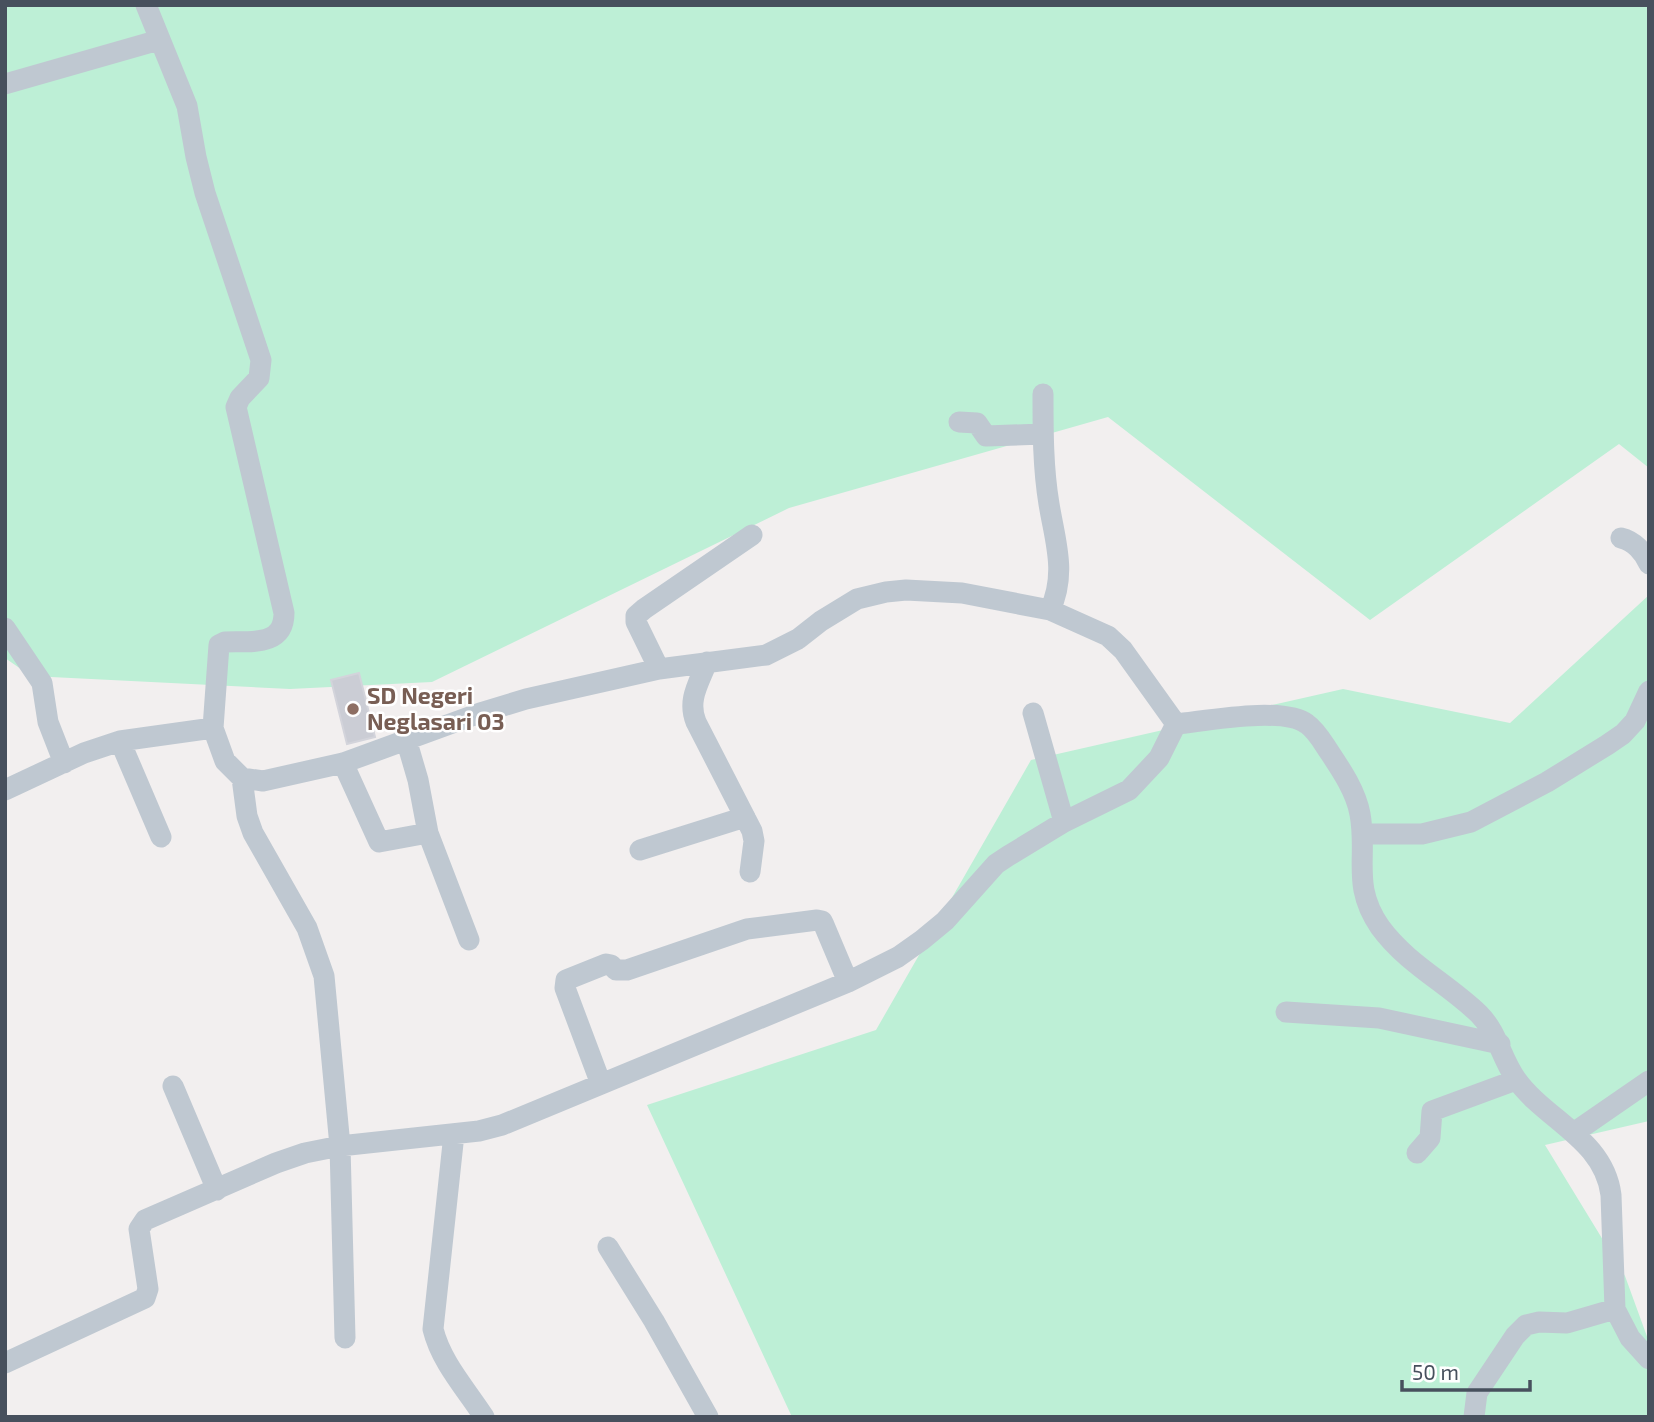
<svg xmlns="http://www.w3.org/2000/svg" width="1654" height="1422" font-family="'Exo 2',sans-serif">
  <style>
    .green { fill: #bdefd6 }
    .building { fill: #cbcdd5; stroke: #d3d4db; stroke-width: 2 }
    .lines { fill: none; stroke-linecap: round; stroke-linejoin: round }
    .minor { stroke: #bfc8d1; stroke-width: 21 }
    .education-dot { fill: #8d6e63; stroke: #fff; stroke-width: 2.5 }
    .labels { text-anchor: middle; stroke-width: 5; stroke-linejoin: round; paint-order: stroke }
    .education-label { font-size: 23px; font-weight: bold; fill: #785e54; stroke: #fff; text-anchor: start }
  </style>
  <rect width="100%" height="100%" fill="#f2efef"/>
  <path class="green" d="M5,5H1649V468L1619,444L1370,620L1108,417L789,508L432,682L290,689L31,676L5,658Z
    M1649,595V1121L1545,1145L1625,1276L1649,1342V1417H792L647,1105L876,1030L1031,760L1343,689L1510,723Z"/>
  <path class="building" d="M359,673L375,737L347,744L331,680Z"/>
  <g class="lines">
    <path class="minor" d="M146,5L187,106L196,157L205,193L261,360L259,378L240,398L236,407L284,613C284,647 250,641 225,642L219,645L213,728L225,761L242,778L247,816L253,833L307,928L324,976L340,1146L345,1338
      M5,84L159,40
      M1043,394C1043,431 1043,468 1049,504C1055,541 1067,573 1050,610
      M959,422L977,423L986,436L1043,434
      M1621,538C1634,541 1644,552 1649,564
      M5,628L42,683L48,722L64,763
      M707,662C699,683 687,700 696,722L752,831L754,841L750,872
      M659,669L636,622V616L644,609L752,535
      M1033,713L1064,822
      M406,739L418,780L428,833L469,940
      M120,741L161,837
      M343,763L379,842L428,833
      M242,778L263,781L343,763L480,713L526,699L659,669L766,655L798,639L821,621L857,599L886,592L906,590L962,593L1050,610L1108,636L1123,650L1176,724
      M5,790L84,753L120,741L213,728
      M1362,834H1422L1471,822L1547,782L1607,745L1623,734L1635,721L1649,691
      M640,850L745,817
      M1286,1012L1379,1018L1500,1044
      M601,1084L565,988L566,980L606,964L611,965L616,970H627L747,929L817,920L822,921L824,925L848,982
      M173,1086L217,1190
      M1575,1132L1649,1081
      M454,1134L433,1329C441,1362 466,1389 484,1417
      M1417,1153L1430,1138L1432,1111L1516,1080
      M608,1247L654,1321L708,1417
      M5,1363L145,1298L148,1289L139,1229L145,1220L276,1163L305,1153L340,1146L479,1131L502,1125L848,982L898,957L922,940L945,921L996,864L1008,856L1064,822L1129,790L1159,758L1176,724C1206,721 1283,706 1307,724C1317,731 1323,743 1330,753C1342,771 1356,792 1360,814C1368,858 1351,885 1380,927C1407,964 1447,983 1479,1014C1498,1033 1501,1058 1516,1079C1545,1120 1604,1139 1611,1195L1615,1309L1630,1338L1649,1359
      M1474,1417L1477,1393L1515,1336L1526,1325L1539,1322L1567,1323L1615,1309"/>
  </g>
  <circle class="education-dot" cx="353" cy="709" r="7"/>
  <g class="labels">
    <g class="education-label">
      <text x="367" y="704">SD Negeri<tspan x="367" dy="26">Neglasari 03</tspan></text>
    </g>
  </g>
  <rect width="1654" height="1422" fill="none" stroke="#47505d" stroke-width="14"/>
  <path d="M1402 1380v10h128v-10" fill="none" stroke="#47505d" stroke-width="3.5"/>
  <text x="1412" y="1380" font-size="21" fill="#47505d" stroke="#ffffff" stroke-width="5" paint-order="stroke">50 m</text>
</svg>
